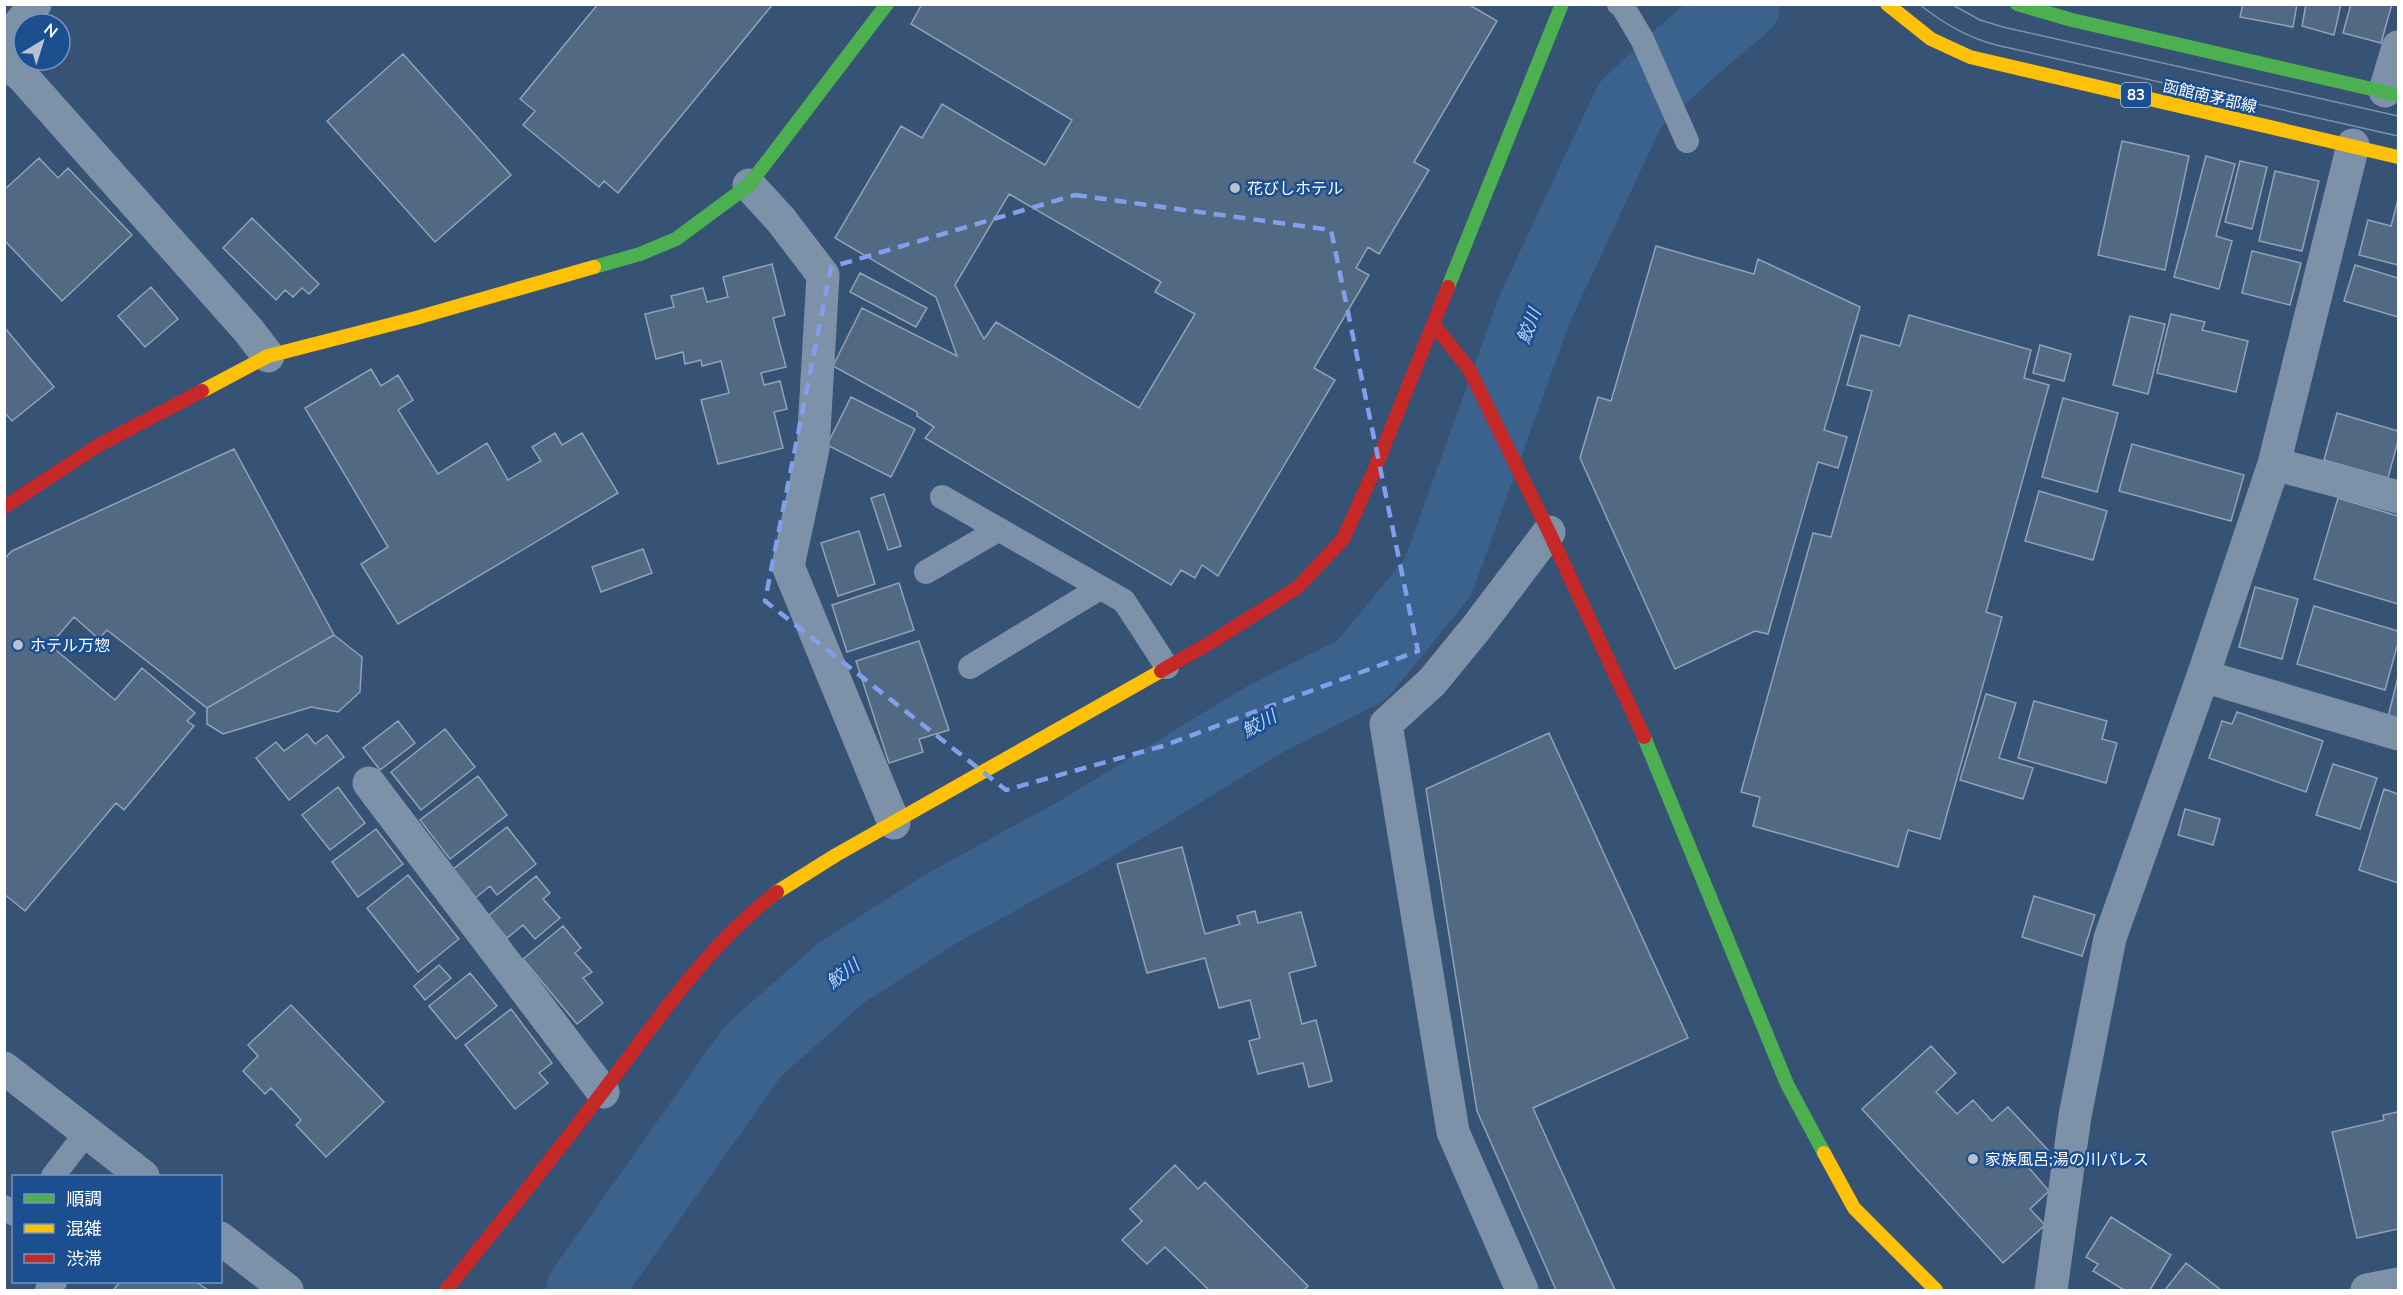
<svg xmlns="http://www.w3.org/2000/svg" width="2403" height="1295" font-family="'Nunito Sans','Noto Sans JP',sans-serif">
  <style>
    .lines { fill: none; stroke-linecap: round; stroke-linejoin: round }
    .river { stroke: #3b618d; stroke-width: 75 }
    .building { fill: #526984; stroke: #92a2b6; stroke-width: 1.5; fill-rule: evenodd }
    .lane { stroke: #7d92a8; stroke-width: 24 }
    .street { stroke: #7d92a8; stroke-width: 33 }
    .fast { stroke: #4caf50; stroke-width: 14 }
    .slow { stroke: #ffc107; stroke-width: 14 }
    .jam { stroke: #c62828; stroke-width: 14 }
    .tram { stroke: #7e92a7; stroke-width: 1.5 }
    .marked { fill: none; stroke: #839eea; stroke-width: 4.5; stroke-dasharray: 12 8; stroke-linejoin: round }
    .poi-dot { fill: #b9c2ce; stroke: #1b4f8f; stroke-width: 2 }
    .labels { text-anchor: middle; stroke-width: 5; stroke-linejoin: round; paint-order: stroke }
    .shield { fill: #1b4f8f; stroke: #bbcadd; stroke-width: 1.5 }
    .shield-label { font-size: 15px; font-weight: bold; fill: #fff }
    .street-label { font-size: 16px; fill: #fff; stroke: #1b4f8f }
    .poi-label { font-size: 16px; fill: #fff; stroke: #1b4f8f; text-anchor: start }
    .water-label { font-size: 18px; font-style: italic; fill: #b5d3f5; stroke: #1b4f8f }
  </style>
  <rect width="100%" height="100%" fill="#365274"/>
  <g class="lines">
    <path class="river" d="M584,1290L753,1051L841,973L939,910L1084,830L1260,722L1362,670L1438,577L1535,308L1630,105L1684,54L1743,4"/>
  </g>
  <path class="building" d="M598,4H773L618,193L604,181L599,187L523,125L535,111L520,99Z
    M922,4H1468L1497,21L1414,162L1429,170L1379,254L1368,247L1356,268L1369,275L1314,368L1335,380L1218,576L1202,565L1195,578L1181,570L1171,585L925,438L934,427L917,416V412L833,366L862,308L957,356L936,297L835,238L901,126L922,138L942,104L1045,165L1072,120L911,24ZM1009,194L1161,282L1155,292L1195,314L1139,408L996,322L984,339L955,285Z
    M2243,4H2297L2293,27L2240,17Z
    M2306,4H2341L2334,35L2302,26Z
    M2351,4H2392L2381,43L2343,33Z
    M403,54L511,175L435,242L327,121Z
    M2122,141L2189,156L2165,270L2098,255Z
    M2206,156L2235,164L2216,236L2232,241L2219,289L2174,277Z
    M39,158L58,178L68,168L132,235L62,301L4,240V190Z
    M2240,161L2267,167L2252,229L2225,222Z
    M2275,171L2319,181L2302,251L2259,241Z
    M2398,200V265L2359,255L2368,220L2391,226Z
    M252,218L319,284L309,294L302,288L293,297L285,290L276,300L223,248Z
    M1656,246L1754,274L1758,259L1860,307L1824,430L1847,437L1838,468L1818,462L1768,634L1755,631L1675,669L1580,458L1598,397L1611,401Z
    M2252,251L2301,263L2290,305L2242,293Z
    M772,264L785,315L773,318L786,367L761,373L764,385L780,381L787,409L774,412L783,448L718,464L701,400L729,393L721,361L702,366L701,360L685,364L683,352L656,359L645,314L674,307L671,296L703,288L707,302L728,297L723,277Z
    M2355,265L2398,278V317L2344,301Z
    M860,273L927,308L916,327L850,292Z
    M151,287L178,319L145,347L118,316Z
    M2171,314L2205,322L2202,330L2248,341L2236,392L2157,373Z
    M1909,315L2031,350L2024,378L2049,385L1986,612L2002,617L1940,839L1908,830L1898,867L1753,826L1760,797L1741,792L1813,533L1831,537L1872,391L1847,385L1861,335L1900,346Z
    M2130,316L2165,324L2148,394L2113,385Z
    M4,327L54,387L12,421L4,412Z
    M2040,345L2071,354L2064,381L2033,373Z
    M371,369L381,386L398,375L413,400L398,410L438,474L487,443L508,480L541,461L532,447L555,433L562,445L582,433L618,493L398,624L361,564L388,547L305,408Z
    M851,397L915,429L891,477L827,445Z
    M2063,398L2118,413L2097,492L2042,477Z
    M2337,413L2398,431V441L2388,478L2324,460Z
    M2132,444L2244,475L2231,521L2119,491Z
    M234,449L334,635L207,708L107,630L99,639L74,617L50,645L115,700L142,668L195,713L187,721L194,726L124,810L116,803L25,911L4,894V559L12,551Z
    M2039,491L2107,511L2093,560L2025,541Z
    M884,494L901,546L888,550L871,498Z
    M2338,498L2398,516V604L2314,579Z
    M859,531L875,584L838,596L821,543Z
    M643,549L652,573L601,592L592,567Z
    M899,583L914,630L847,652L832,605Z
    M2255,587L2298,599L2282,659L2239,647Z
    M2314,606L2398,631V643L2385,690L2297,664Z
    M334,635L362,657L360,692L338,712L311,707L223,734L207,724V708Z
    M919,641L949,730L919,739L923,752L889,763L856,661Z
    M2398,677V719L2388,717Z
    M1986,694L2016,703L1999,758L2033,768L2023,799L1960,780Z
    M2034,701L2107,721L2102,739L2117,743L2106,783L2018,758Z
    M2237,712L2323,741L2306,792L2209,758L2222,721L2232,724Z
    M398,721L415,743L380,770L363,748Z
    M445,729L475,767L421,810L391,772Z
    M1549,733L1688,1038L1533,1108L1615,1290H1556L1477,1111L1426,789Z
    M307,734L315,744L327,735L344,757L289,800L256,758L276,742L284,751Z
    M2333,764L2377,778L2360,829L2316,815Z
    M478,776L507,815L450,859L420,820Z
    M338,787L365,823L330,850L302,815Z
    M2384,789L2398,794V883L2359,870Z
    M2185,809L2220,819L2213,845L2178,835Z
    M507,827L536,864L497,895L490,886L474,899L452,870Z
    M376,829L403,864L358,897L332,862Z
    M1182,847L1205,934L1240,924L1237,916L1255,911L1258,923L1301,912L1316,966L1289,973L1302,1024L1316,1020L1332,1081L1309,1087L1303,1063L1258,1074L1249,1041L1260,1038L1250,1000L1219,1008L1205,958L1147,973L1117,864Z
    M408,875L459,939L418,972L367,908Z
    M536,876L550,893L543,899L560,918L535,939L523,925L507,938L488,916Z
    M2034,896L2095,915L2082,956L2022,937Z
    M563,926L581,948L575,953L592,972L583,978L603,1003L577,1024L523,959Z
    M439,965L451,978L425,1000L414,986Z
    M470,973L497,1006L456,1039L429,1006Z
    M291,1005L384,1102L326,1157L296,1125L301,1120L271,1088L265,1094L243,1071L258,1056L248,1045Z
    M511,1009L552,1063L539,1073L548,1083L515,1109L465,1045Z
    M1931,1046L1956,1073L1936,1092L1957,1114L1973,1100L1992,1121L2008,1107L2048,1150L2029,1168L2049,1191L2030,1209L2045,1225L2003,1263L1862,1109Z
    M2398,1112V1229L2357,1238L2332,1132L2384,1120L2383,1115Z
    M1175,1165L1198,1189L1205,1182L1308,1286L1304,1290H1209L1165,1247L1147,1264L1122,1240L1142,1221L1130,1209Z
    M2111,1217L2171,1255L2150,1290H2124L2093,1271L2098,1264L2086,1257Z
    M2186,1263L2221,1290H2165Z
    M120,1282H196L208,1290H113Z"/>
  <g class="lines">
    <path class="lane" d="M1619,4L1623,7L1642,39L1687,141
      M942,497L1124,601L1167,667
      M926,572L998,530
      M970,667L1100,588
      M53,1176L87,1132
      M4,1207L14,1214
      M47,1290L55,1282"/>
    <path class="street" d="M4,44L35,4
      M4,61L23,77L249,331L268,356
      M2385,91L2398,47
      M749,185L781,220L823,275L813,449L788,566L894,823
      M2274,464L2398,497
      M2203,676L2398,734
      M369,783L603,1092
      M4,1068L143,1176
      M220,1238L287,1290
      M1522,1290L1453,1132L1386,724L1432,682L1477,627L1549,532
      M2051,1290L2075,1116L2110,938L2203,676L2274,464L2353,145
      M2367,1290L2398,1284"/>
    <path class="fast" d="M2017,4L2072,20L2398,95
      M594,267L640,254L676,239L749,185L887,4
      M1448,287L1562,4
      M1644,737L1787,1084L1824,1153"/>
    <path class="slow" d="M1887,4L1931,39L1970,57L2398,157
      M202,391L268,356L416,318L594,267
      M777,892L836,855L1161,671
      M1824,1153L1854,1208L1936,1290"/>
    <path class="jam" d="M1434,325L1469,369L1549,532L1644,737
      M4,507L99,445L202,391
      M1161,671L1213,641L1298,587L1343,539L1374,471L1448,287
      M446,1290C499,1224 553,1158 604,1090C658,1020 706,946 777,892"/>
    <path class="tram" d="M1919,4C1943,23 1966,37 1996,45L2398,136
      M1951,4L1980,20L2003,27L2398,116"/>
  </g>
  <path class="marked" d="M1075,195L1331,230L1418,651L1163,746L1006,790L765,601L831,267Z"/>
  <g class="poi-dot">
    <circle cx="1235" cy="188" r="6"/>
    <circle cx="18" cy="645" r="6"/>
    <circle cx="1973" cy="1159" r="6"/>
  </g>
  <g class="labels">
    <rect class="shield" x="2121" y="83" width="30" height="24" rx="4.5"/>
    <g class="shield-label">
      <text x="2136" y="100">83</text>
    </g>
    <g class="street-label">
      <text transform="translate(2210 96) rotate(13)" y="6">函館南茅部線</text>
    </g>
    <g class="poi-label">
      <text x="1247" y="194">花びしホテル</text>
      <text x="30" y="651">ホテル万惣</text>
      <text x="1985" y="1165">家族風呂;湯の川パレス</text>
    </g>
    <g class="water-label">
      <text transform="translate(1529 326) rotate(-69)" y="6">鮫川</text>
      <text transform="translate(1259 724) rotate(-29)" y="6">鮫川</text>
      <text transform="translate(843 974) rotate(-37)" y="6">鮫川</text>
    </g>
  </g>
  <rect width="2403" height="1295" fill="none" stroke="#ffffff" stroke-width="12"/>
  <rect x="12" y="1175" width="210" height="108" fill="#1b4f8f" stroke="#7695bc" stroke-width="1.5"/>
  <rect x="24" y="1194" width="30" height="9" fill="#4caf50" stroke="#7695bc" stroke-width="1.5"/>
  <text x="66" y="1205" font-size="18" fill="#ffffff">順調</text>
  <rect x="24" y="1224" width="30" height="9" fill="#ffc107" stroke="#7695bc" stroke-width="1.5"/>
  <text x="66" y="1235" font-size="18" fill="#ffffff">混雑</text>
  <rect x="24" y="1254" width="30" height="9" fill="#c62828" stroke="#7695bc" stroke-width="1.5"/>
  <text x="66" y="1265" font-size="18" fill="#ffffff">渋滞</text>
  <g transform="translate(42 42) rotate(38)"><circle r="28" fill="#1b4f8f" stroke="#7695bc" stroke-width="1.5"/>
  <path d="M0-4.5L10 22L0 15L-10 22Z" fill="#b9c2ce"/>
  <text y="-9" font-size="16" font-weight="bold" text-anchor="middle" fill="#ffffff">N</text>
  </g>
</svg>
